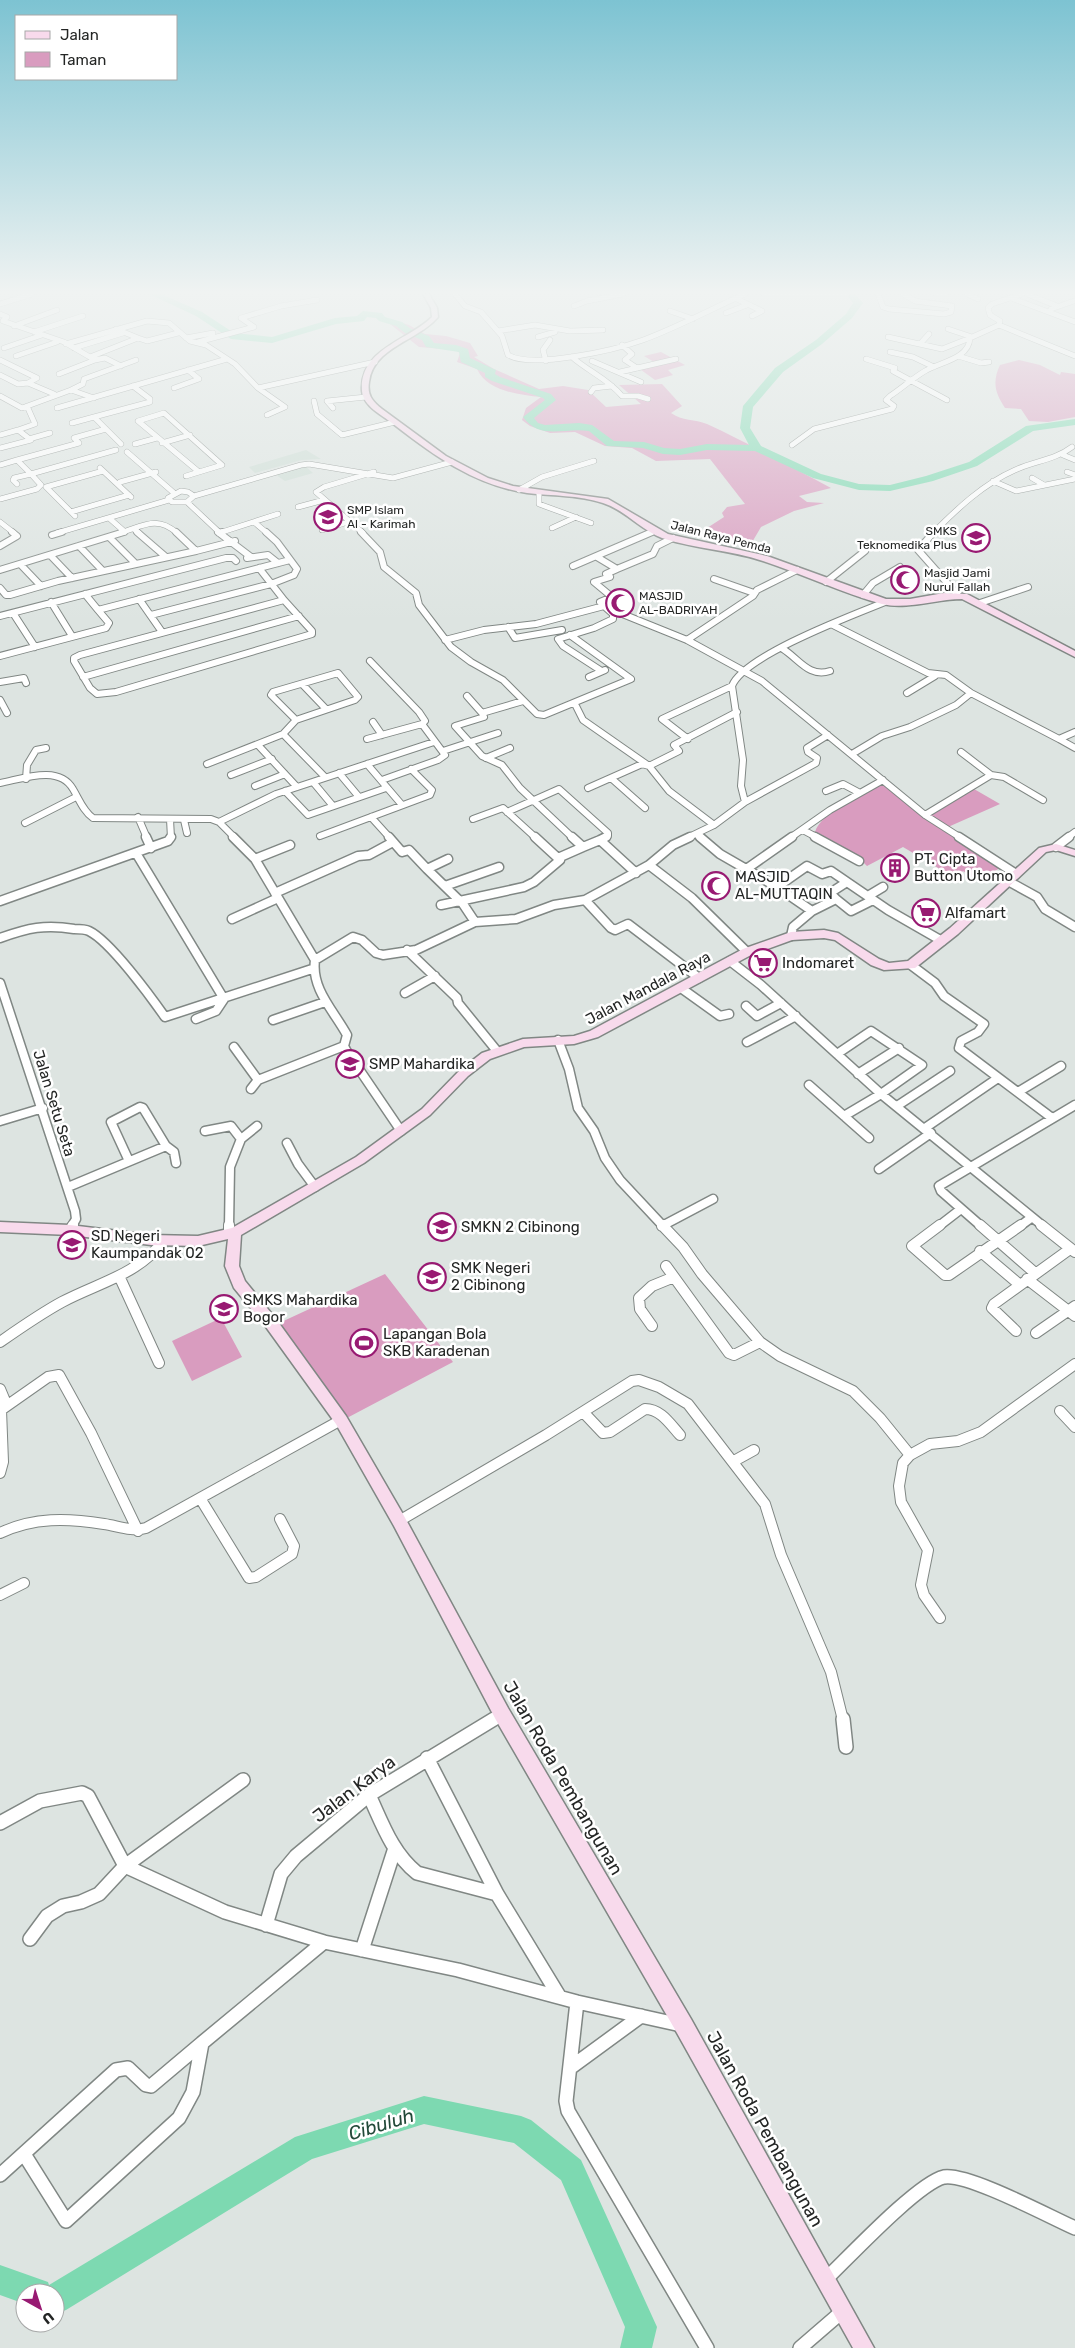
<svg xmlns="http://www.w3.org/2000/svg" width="1075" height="2348" font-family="Rubik,sans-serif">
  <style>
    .built { fill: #ccdcd4 }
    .green { fill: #d99cbf }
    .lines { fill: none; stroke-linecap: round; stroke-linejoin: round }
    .river { fill: #7dd9b1; fill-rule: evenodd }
    .street-far4-casing { stroke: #808784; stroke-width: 6 }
    .street-far3-casing { stroke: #808784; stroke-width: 8 }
    .street-far2-casing { stroke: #808784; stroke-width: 11 }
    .street-far1-casing { stroke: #808784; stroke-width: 12 }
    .street-casing { stroke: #808784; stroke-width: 16 }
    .secondary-casing { stroke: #808784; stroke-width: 3 }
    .street-far4 { stroke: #fff; stroke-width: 5 }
    .street-far3 { stroke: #fff; stroke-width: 6 }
    .street-far2 { stroke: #fff; stroke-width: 8 }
    .street-far1 { stroke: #fff; stroke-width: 10 }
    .street { stroke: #fff; stroke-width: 13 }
    .secondary { fill: #f8daec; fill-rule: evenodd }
    .labels { text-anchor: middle; stroke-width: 5; stroke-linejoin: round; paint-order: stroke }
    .far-poi-label { font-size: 12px; fill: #242625; stroke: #fff; text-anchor: start }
    .far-street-label { font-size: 12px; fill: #242625; stroke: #fff }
    .poi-label { font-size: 15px; fill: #242625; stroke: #fff; text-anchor: start }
    .street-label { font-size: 15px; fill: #242625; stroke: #fff }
    .near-street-label { font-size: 18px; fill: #242625; stroke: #fff }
    .near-water-label { font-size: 19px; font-style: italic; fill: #224a39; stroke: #fff }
  </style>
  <rect width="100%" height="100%" fill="#dde4e1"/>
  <path class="built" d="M306,450L321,459L302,460L255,473L249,467Z
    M305,466L313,473L285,481L273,473Z"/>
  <path class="green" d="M380,316L409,325L425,334L446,336L470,343L478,356L474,357L494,369L539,389L563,386L588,390L606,407L641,404L619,385L662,384L682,406L671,413C682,421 695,419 707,424C750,444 790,466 831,488L799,496L807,502L824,503L794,511L761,527L751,544L704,530L724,517L722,513L727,507L745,504L710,459L656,461L632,448L605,446L575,432L550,433L530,426L522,420L526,408L541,397C519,395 487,391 477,369L457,362L460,353L455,350L419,347Z
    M661,352L685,365L668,370L673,375L655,380L637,367L654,362L644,356Z
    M1019,360L1040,365L1060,375L1061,372L1075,374V417L1048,422L1029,421L1021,409L1005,408C995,393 992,382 1000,365Z
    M883,783L1001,867L979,882L963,871L955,878L903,847L867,866L858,857L818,836L815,832C822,811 864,792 883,783Z
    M974,789L1000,804L948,827L928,815Z
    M385,1274L453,1362L345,1419L277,1324Z
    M221,1318L242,1357L192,1381L172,1341Z"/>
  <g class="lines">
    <path class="river" d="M149,294H161L202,312L234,333L272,337L335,318L357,316L363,311L382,313L385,317L402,322L411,329L429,336L434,343L456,345L468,349L470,358L496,370L495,374L500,377L551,394L556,400L534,418L538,423L545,425L579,423L592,425L614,441L644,442L664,448L680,449L707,444L749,445L740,428L743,406L775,368L816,340L846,314L853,303L846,294H855L863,303L852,318L822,344L783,372L753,407L750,428L761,446L821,474L859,484L890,485L926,476L969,462L1026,426L1075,419V425L1033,431L977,466L933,481L890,491L859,490L813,478L755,451L707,450L680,455L663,454L643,448L607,446L589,431C564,427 540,441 523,417L545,400L543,398L492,381L485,377V373L461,362L459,352L426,347L422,340L405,333L396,326L379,321L376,318L367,317L364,321L336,324L272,343L231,339L196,316Z
      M424,2096L521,2116L531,2120L581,2160L657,2327L652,2348H620L625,2327L561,2180L514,2143L424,2124L312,2159L66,2310L55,2314V2293H25V2304L0,2295V2265L48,2282L49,2285L295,2137Z"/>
    <defs>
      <path id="street-far4" d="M455,294L465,306L481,312L502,336L508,355C533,369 615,350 643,340C678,327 711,309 745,294
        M764,294H847
        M878,294L883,307L889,309L944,314L951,312L952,306L915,301L903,294
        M936,294H946
        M967,294L978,299
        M1027,294L1057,306
        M1011,298L1075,322
        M737,299L762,311L752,316
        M0,304L32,294
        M574,306L587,301L623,294
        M1051,309L1074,301
        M670,311L693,319
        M726,313L747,305
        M0,314L7,317L3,321L64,342L95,360L59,374
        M999,325L1075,356
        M999,325L1000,321L990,315L988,308L992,304L1022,294
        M14,326L57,310
        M948,329L972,337
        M498,331L535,325L570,331L603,330
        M34,332L83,316
        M538,337L555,332
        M888,337L942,349L970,338
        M138,338L147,341L178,333
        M186,338L213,333
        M198,342L254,327L241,318L281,306L317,300
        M66,344L147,321L169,323L190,341L206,345L235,364L258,388L375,362
        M920,344L929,334
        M622,345L632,354L625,360L637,368
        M4,348L42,335
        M74,348L123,333
        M890,352L913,357L934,367
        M16,356L57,342
        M958,356L981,363L989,362
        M90,357L138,338L116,329
        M572,357C589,372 607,378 622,396H638L648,399
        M866,359L895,368L893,371L947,400
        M0,360L37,378L28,383
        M95,360L105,358L121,366
        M546,361L543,350L550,340
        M592,361L641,382
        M620,372L676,359
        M0,375L18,384L28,383L54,394
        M174,388L199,379L188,370
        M258,388L285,407L267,415
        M71,390L83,384L84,379L136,360
        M591,392L594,388L612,386
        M0,396L22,408L71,390L94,398
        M314,401L317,414L342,435L395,422
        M57,408L227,359
        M333,408L327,401L366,397
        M164,413L222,465L199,472L138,421Z
        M72,423L94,417
        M0,435L18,430
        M29,439L50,433
        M162,443L190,435
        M121,444L94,417L150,402V399L133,386
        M135,444L157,438
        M792,445L814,429L892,409L894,406L886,400L890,396C902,388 913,378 925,371C940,362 969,359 970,338L999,325
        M0,448L31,440L18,430L35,424L27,406
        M127,452L174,493
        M1063,455L1075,460
        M0,465L17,460
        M100,468L131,497
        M1067,472L1075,475
        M186,476L199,472
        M1032,478L1044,485
        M993,481L1016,491L1075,479
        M120,482L156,472
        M17,484L13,480L14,478L31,474L17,460L79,443L74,438L106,429
        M519,490L542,477L594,461
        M181,491L188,492L194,496L187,502H172L168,498Z
        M539,493V504L591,523
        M194,496L301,465L309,464L393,478L452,462
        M0,499L37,489L41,485L31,474L116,450
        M187,502L220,533
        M298,507L324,500
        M71,512L129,495
        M75,516L46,487L103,471
        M109,518L125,532
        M0,522L14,533
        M254,522L267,533
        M552,528L576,517
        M135,530L139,533
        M322,530L351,521
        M57,533L169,500
        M120,533C143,526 157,515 177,533
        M219,533L278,514
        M363,533L316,492L324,487L374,472
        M649,533L655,531
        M933,533C957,509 983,484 1015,470C1034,461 1055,460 1072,447"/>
      <path id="street-far3" d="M137,532L166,557
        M176,532L196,551L235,541
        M218,532L251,557
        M361,532L380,552L384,567L416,593L419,605L451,647L471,662L503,680L537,714L544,715L631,679L570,635
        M934,532L918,550L957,594
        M219,533L222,532
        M52,535L62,532
        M109,537L136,564
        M0,546L17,536L12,532
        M79,546L103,571
        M50,555L72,578
        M597,557L617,569L606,574L610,577L594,582L612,597L600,602L603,605
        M247,558L268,555L278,563
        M20,564L41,586
        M573,566L652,532
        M259,568L284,600
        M617,569L653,554L657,546L673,538
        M0,570L124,532
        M714,579L754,593
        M826,582L865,551
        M0,588L6,595H10L58,581L196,551
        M85,594L98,610
        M863,595L873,583L900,567
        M139,599L162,632
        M284,600L312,631V634L116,692L97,694L90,688L74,661V658L80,655Z
        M51,602L72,636
        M980,603L1028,587
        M13,613L35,647
        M613,614L620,613L687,640L762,681L925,815L961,838
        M151,615L271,584L294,575L297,569L277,542L266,532
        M0,616L226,558H233L236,561
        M833,625L928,673L946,675L971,693L1059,739L1075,732
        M508,627L515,638L562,630
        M445,640L484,630L536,624L604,606L613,614
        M687,640L753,596L757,590L797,570
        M783,649C799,659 809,678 830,671
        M0,656L106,628L109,623L98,610L290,560
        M370,661L419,712L425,721L422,724L445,755L438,760L382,780
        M600,670L563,646L558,639L594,628L613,619V614
        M338,673L358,697L355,700L296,720L271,695L273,692Z
        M83,677L299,616
        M589,677L605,670
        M0,682L24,678L26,683
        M303,685L326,709
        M907,693L935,676
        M467,696L482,713
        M0,700L7,713
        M575,704L583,720L649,766L669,791L714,825
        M482,713L484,717L455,726L482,756L502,765L520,788L573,838
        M482,713L523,701
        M373,722L382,735
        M283,734L325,777
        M367,739L422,724
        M688,739L662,719L732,686
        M1059,739L1075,748
        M258,745L297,787
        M443,751L498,733
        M961,752L991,775L1004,777L1043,800
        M852,754L882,736L910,727L956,705L971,693
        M486,758L510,748
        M207,764L283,734L296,720
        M367,764L402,805
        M339,773L359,797
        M231,775L272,759
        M611,778L645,808
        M26,779L27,765L36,750L46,748
        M313,782L333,806
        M0,783C22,779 59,764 73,789C79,799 83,811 93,818L211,819L219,822L235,838
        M255,786L285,774
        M588,788L642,764L649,766L679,751L674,745L737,712
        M285,791L308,815L386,788
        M826,791L843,784L858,792
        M745,802L816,763L817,758L808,752L807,748L828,735
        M507,812L559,789L608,833V836L604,838
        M925,815L991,775
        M138,817L147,838
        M371,817L390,838
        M170,819L171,838
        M473,819L503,808L536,838
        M184,820L187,833
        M219,822L276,794L434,742
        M25,823L76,797
        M803,830L818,838
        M697,834L702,838
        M320,836L430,795L432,790L411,769
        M687,838L714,825L745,802L741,786L743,760L732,686C743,656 853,615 885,602
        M790,838L830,810L883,780
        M1067,838L1075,832"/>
      <path id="street-far2" d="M146,837L151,848
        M233,837L255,859L315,960
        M389,837L402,852L409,850L427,869
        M572,837L583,847L600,840L636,873
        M700,837L720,854L777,887
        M815,837L859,861
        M959,837L1016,874
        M600,840L606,837
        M1056,847L1069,837
        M136,853L224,999
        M558,858L583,847
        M255,859L290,845
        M448,859L427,869L463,904L475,922
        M649,865L692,898L747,952
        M807,866L822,874L831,871L847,882L830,893L836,899L812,911L777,887Z
        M745,870L792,837
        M1008,881L1037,897L1045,909L1075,927
        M847,882L888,910L942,941
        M445,886L499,867
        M275,893L358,856L369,855L393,842
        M868,896L883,887
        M836,899L851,911L873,900
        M585,900L611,928L615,930L628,924L699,978
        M0,901L168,841L171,837
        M441,905L524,887L534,882L560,860L535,837
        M232,919L278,898
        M791,936L793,927L812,911
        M0,938C28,928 45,924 74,929C79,929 85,929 89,931C110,941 151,997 165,1017L312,969
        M407,950L457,998L458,1003L497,1051
        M730,961L761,985L881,1094L1043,1226
        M911,965L935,983L944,996L984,1024L978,1032L961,1041L959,1048L1052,1118
        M0,983L75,1211L76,1219L72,1226
        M681,988L720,1016L729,1014
        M405,993L435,976
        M746,1006L757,1016L781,1003
        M196,1019L216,1011L224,999
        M273,1020L325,1002
        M558,1040L569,1069L578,1108L594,1131L605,1158L620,1180L663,1226
        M747,1042L796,1016
        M234,1047L258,1080L251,1089
        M837,1054L871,1031L922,1065L881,1094L844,1116
        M858,1074L899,1048
        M258,1080L344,1046
        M809,1085L869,1138
        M1018,1092L1061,1066
        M897,1106L950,1071
        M0,1121L43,1108
        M925,1128L998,1078
        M205,1131L231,1126L241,1139
        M401,1131L346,1050L344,1046L347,1035C334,1011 311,989 315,960L353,937L362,940L376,953L383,955L416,950L475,922L516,919L554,905L585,900L649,865L673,845L690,837
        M287,1143L298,1164L315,1187
        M129,1161L111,1122L140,1107L143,1108L166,1146
        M879,1169L931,1133
        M68,1187L166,1146L174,1152L176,1163
        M229,1226L230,1167L241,1139L257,1126
        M662,1226L713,1199
        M939,1226L961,1209
        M981,1226L941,1191L939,1186L1075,1105
        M1020,1226L1031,1218"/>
      <path id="street-far1" d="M662,1225L683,1247L702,1274L760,1342L780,1356L853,1391L880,1418L910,1455
        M940,1225L912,1246L945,1275H949L1021,1225
        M980,1225L1035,1273
        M1041,1225L1075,1252
        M662,1226L664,1225
        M70,1230L73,1225
        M229,1233V1225
        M980,1251L1020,1285
        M666,1266L729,1353L734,1355L760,1342
        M120,1278L159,1363
        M1027,1279L1075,1316
        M652,1326L640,1309L639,1298L652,1286L674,1277
        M1016,1331L992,1308L994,1304L1070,1249
        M1036,1333L1075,1306
        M0,1342C20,1328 40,1314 62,1302C100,1282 135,1276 164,1241
        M0,1389L5,1401L1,1409
        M1060,1411L1075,1427
        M585,1414L603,1433L610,1432L645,1409C661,1409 670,1424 680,1435
        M734,1461L754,1450
        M0,1473L3,1462L1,1410L48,1377L59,1375L91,1433L138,1531
        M200,1498L249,1578L256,1577L292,1554L294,1546L280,1519
        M399,1521L546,1435L632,1381L639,1380L659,1387L688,1404L765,1504L781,1555L831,1672L843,1720
        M0,1533C34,1517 67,1518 104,1524C118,1526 131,1532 146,1528L341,1420
        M0,1595L24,1583
        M940,1618L924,1595L921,1585L928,1550L901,1502L899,1486L903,1463L910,1455L930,1444L958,1441L981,1432L1075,1364
        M492,1720L502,1714"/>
      <path id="street" d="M843,1719L846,1747
        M427,1758L497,1894L559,1996
        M243,1780L125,1866L225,1912L324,1942L458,1970L577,2002L681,2025
        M369,1795C382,1823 392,1853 417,1873L497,1894
        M0,1823L40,1801L82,1793L88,1796L125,1866L99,1894L81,1902L63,1906L47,1916L30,1939
        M266,1925L281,1874L296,1856L369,1795L494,1719
        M362,1950L395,1848
        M577,2002L566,2101L568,2111L707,2348
        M570,2068L641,2016
        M24,2154L66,2221L179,2118L193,2092L202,2043L324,1942
        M0,2175L116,2070L128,2068L146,2085L151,2086L202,2043
        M826,2279C849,2257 918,2183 944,2177C968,2173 1050,2217 1075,2228
        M800,2348L844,2310"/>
      <path id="secondary" d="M423,294H429L437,308L438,317C418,341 373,347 369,382C367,395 372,401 382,409L446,456L488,478L513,486L608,499L668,534L767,556L886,599H910L944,593L967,594L1075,651V657L962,599C937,599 907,610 882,604C842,593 803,574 763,561C731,550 695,549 662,538C641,530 625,510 603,503C579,495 552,496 527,493C474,485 433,455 392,423C382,415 363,406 362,391C359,349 409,340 432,317L431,308Z
        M1056,844L1075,850V856L1056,850L1046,852L958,934L915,968L884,970L871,965L835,940L824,938L792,940L751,955L598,1037L574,1044L524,1047L490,1059L468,1076L430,1115L364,1163L241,1235L239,1266L245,1281L276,1319L346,1416L404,1516L508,1708L691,2019L874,2348H853L677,2033L496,1720L394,1526L336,1424L266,1327L234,1288L225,1266L228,1239L198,1246L151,1245L70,1235L0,1232V1222L70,1225L151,1235L198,1236L232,1228L356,1157L422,1109L460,1070L482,1053L523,1039L574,1036L590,1031L743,949L791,932L824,930L838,933L879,959L889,963L908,961L950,928L1039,848Z"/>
    </defs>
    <use href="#street-far4" class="street-far4-casing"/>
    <use href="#street-far3" class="street-far3-casing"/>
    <use href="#street-far2" class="street-far2-casing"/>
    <use href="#street-far1" class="street-far1-casing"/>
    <use href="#street" class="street-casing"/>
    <use href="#secondary" class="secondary-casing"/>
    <use href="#street-far4" class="street-far4"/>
    <use href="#street-far3" class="street-far3"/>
    <use href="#street-far2" class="street-far2"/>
    <use href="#street-far1" class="street-far1"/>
    <use href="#street" class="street"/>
    <use href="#secondary" class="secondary"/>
  </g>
  <linearGradient id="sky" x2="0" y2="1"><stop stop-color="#7dc3d2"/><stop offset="0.47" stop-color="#f0f3f2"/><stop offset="1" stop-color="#f0f3f2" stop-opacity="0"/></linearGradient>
  <rect width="1075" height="622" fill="url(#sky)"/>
  <defs>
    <symbol id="school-ring" viewBox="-11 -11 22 22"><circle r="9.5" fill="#fff" stroke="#981a72" stroke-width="1.5"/><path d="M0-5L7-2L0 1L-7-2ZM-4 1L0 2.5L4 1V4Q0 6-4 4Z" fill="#981a72"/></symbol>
    <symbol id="mosque-ring" viewBox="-11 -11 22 22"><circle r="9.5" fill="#fff" stroke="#981a72" stroke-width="1.5"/><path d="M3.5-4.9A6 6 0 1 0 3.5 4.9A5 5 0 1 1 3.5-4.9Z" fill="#981a72"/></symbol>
    <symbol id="building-ring" viewBox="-11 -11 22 22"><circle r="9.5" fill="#fff" stroke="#981a72" stroke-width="1.5"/><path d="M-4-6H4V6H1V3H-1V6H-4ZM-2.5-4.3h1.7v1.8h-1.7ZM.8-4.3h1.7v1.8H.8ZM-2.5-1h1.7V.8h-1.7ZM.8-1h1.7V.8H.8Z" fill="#981a72"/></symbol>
    <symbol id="supermarket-ring" viewBox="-11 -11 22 22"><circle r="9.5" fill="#fff" stroke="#981a72" stroke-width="1.5"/><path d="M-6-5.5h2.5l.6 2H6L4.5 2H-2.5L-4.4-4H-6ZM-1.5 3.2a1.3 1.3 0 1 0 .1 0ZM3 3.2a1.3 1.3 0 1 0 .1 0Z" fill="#981a72"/></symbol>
    <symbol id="stadium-ring" viewBox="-11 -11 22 22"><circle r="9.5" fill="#fff" stroke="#981a72" stroke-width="1.5"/><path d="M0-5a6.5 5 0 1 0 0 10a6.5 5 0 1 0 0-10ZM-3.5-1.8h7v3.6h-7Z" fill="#981a72"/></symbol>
  </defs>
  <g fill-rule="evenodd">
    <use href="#school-ring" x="312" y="501" width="32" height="32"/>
    <use href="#school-ring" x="960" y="522" width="32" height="32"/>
    <use href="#mosque-ring" x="889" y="564" width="32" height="32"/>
    <use href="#mosque-ring" x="604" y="587" width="32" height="32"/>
    <use href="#building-ring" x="879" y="852" width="32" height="32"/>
    <use href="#mosque-ring" x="700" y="870" width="32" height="32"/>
    <use href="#supermarket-ring" x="910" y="897" width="32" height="32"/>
    <use href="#supermarket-ring" x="747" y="947" width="32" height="32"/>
    <use href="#school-ring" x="334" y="1048" width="32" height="32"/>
    <use href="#school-ring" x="426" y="1211" width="32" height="32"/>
    <use href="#school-ring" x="56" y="1229" width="32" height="32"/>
    <use href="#school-ring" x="416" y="1261" width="32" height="32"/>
    <use href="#school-ring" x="208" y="1293" width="32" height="32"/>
    <use href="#stadium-ring" x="348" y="1327" width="32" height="32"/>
  </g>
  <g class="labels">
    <g class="far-poi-label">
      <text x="347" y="514">SMP Islam<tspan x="347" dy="14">Al - Karimah</tspan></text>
      <text x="957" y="535" text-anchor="end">SMKS<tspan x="957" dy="14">Teknomedika Plus</tspan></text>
      <text x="924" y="577">Masjid Jami<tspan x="924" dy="14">Nurul Fallah</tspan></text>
      <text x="639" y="600">MASJID<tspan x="639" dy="14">AL-BADRIYAH</tspan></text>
    </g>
    <g class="far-street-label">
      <text transform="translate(721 537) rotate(14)" y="4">Jalan Raya Pemda</text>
    </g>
    <g class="poi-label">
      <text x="914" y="864">PT. Cipta<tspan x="914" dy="17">Button Utomo</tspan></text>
      <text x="735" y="882">MASJID<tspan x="735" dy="17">AL-MUTTAQIN</tspan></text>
      <text x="945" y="918">Alfamart</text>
      <text x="782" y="968">Indomaret</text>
      <text x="369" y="1069">SMP Mahardika</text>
      <text x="461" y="1232">SMKN 2 Cibinong</text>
      <text x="91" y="1241">SD Negeri<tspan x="91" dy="17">Kaumpandak 02</tspan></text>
      <text x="451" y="1273">SMK Negeri<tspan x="451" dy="17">2 Cibinong</tspan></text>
      <text x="243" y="1305">SMKS Mahardika<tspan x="243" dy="17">Bogor</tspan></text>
      <text x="383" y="1339">Lapangan Bola<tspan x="383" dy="17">SKB Karadenan</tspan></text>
    </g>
    <g class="street-label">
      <text transform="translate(648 988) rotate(-28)" y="5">Jalan Mandala Raya</text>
      <text transform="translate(54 1103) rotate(73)" y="5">Jalan Setu Seta</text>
    </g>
    <g class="near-street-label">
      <text transform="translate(563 1778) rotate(60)" y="6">Jalan Roda Pembangunan</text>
      <text transform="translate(354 1789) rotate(-37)" y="6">Jalan Karya</text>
      <text transform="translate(765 2129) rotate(61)" y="6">Jalan Roda Pembangunan</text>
    </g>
    <g class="near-water-label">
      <text transform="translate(381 2124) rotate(-17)" y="7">Cibuluh</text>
    </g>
  </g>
  <rect x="15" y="15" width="162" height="65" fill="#ffffff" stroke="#a7a8a8"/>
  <rect x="25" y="31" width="25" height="8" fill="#f8daec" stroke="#a7a8a8"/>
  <text x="60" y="40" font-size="15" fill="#242625">Jalan</text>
  <rect x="25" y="52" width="25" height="15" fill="#d99cbf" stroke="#a7a8a8"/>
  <text x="60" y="65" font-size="15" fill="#242625">Taman</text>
  <g transform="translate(40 2308) rotate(141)"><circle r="24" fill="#ffffff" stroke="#a7a8a8"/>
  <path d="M0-4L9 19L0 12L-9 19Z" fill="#981a72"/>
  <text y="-8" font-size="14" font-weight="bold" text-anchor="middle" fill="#242625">U</text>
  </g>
</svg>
